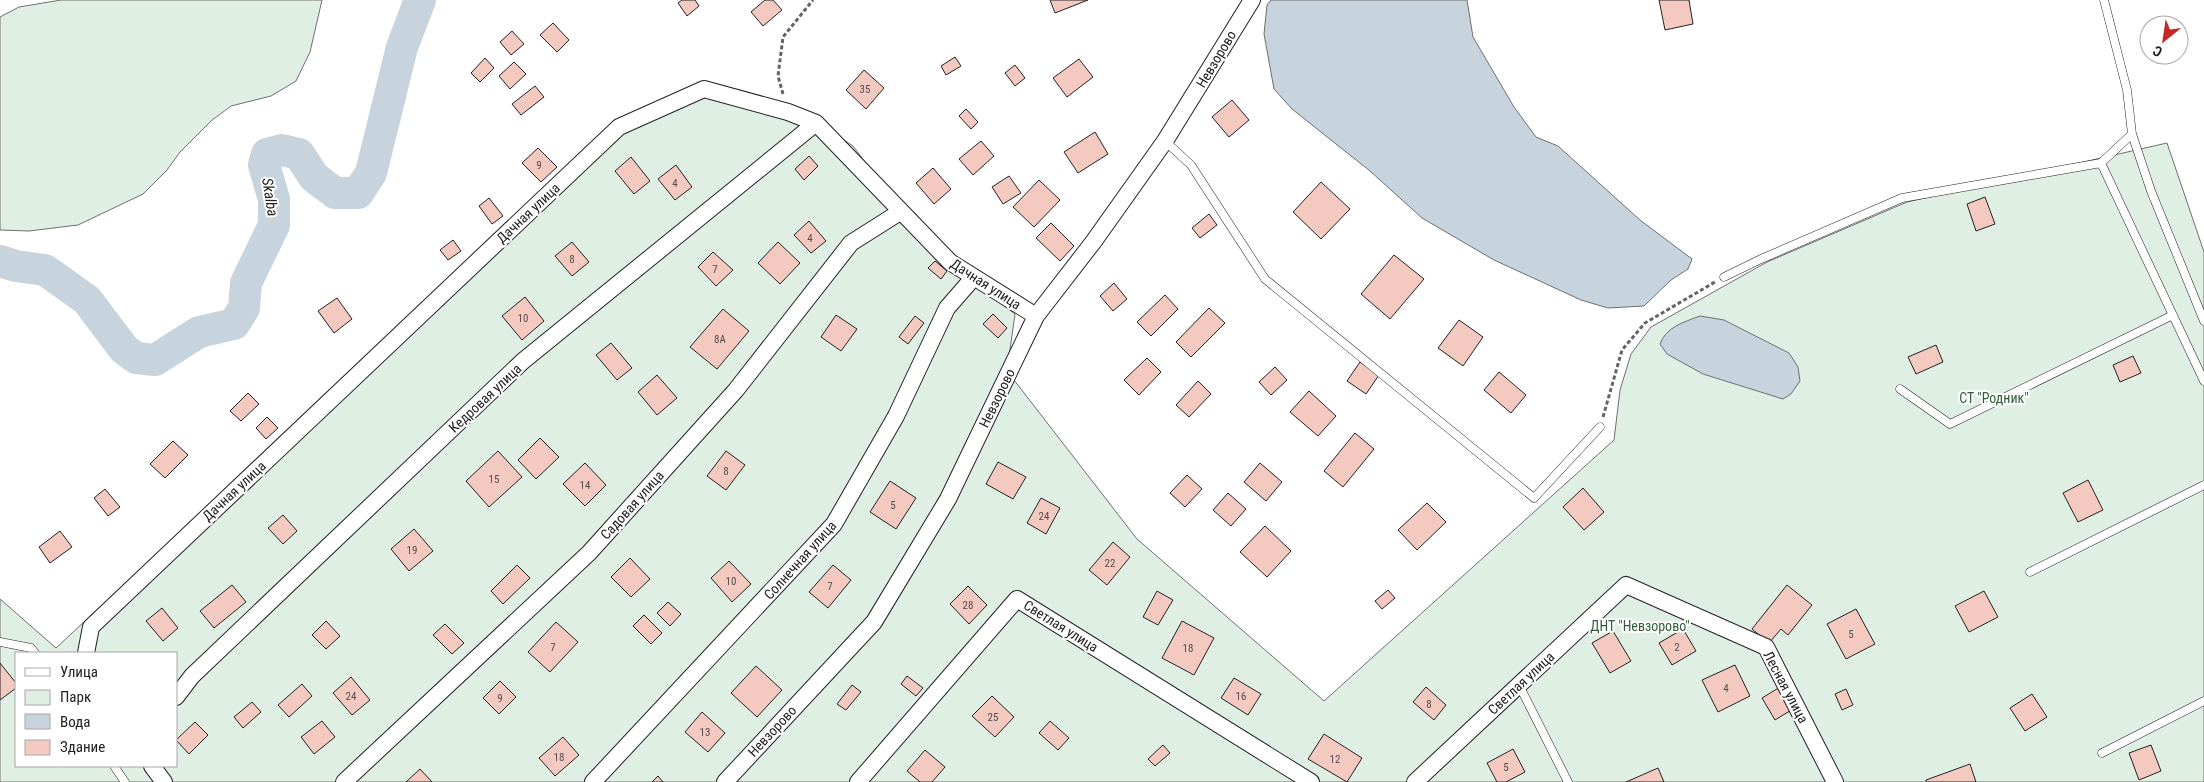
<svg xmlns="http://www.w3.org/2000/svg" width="2204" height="782" font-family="'Roboto Condensed',sans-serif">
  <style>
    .green { fill: #e0efe3; stroke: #6f6f6f; fill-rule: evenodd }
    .water { fill: #c7d3dd; stroke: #6f6f6f }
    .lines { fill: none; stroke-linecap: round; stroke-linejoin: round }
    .river { stroke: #c7d3dd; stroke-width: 32 }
    .building { fill: #f3c9c0; stroke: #222 }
    .lane-casing { stroke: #222; stroke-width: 9 }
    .street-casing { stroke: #222; stroke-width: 18 }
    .path { stroke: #646464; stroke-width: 3; stroke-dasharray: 4 2.5; stroke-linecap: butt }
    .lane { stroke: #fff; stroke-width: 8 }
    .street { stroke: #fff; stroke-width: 16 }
    .labels { text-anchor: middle; stroke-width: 4; stroke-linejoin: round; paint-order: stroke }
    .number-label { font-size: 11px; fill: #564c4a }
    .street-label { font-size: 14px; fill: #222; stroke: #fff }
    .park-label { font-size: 14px; fill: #2f5e38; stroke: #fff }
    .water-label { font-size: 15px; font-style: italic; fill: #222; stroke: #fff }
  </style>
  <rect width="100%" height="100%" fill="#fff"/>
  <path class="green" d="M61,0H322L310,52L296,81L271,96L231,106L211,121L180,152L167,170L143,194L78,225L29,231L0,230V17L19,7Z
    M720,90L793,106L853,146L934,254L1015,314L1007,371L1137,539L1324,701L1614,440L1620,390L1631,354L1651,327L1767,262L1907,202L2167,143L2204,252V782H0V599L56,648L609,132ZM16,653H176V766H16Z"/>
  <path class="water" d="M1271,0H1467L1473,37L1514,107L1536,137L1558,146L1640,220L1692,259L1688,269L1671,280L1644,306L1608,308L1581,300L1494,260L1422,218L1370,171L1292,109L1274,89L1264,34L1267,5Z
    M1700,316L1724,320L1789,353L1798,367L1800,381L1791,394L1783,399L1703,374L1667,354L1660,344C1666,327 1684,322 1700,316Z"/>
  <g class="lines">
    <path class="river" d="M0,261L16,266L45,270L87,300L124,349L136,358L155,360L199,332L234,324L244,308L246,283L274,225V199L264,165L267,154L282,150L299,154L314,177L335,193H358L371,173L402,47L420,0"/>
  </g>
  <path class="building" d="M682,0H695L699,6L687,16L678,3Z
    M765,0H773L782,10L763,26L751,12Z
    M1050,0H1088L1055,13Z
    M1659,0H1689L1693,24L1665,30Z
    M553,23L569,40L557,52L540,35Z
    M512,31L524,44L511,55L500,42Z
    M955,57L961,66L946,75L941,66Z
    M485,58L494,68L480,82L471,73Z
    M1079,59L1093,77L1067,97L1053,78Z
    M514,62L526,74L510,89L499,76Z
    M1015,65L1025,78L1015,86L1005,73Z
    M864,70L884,88L866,109L846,90Z
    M535,86L544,97L521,115L512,104Z
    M1232,100L1249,120L1229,137L1212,117Z
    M966,109L978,122L971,129L959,116Z
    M1095,132L1108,154L1078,173L1064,152Z
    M981,141L994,156L973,175L959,159Z
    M538,148L557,167L541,182L522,163Z
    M809,156L818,166L804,180L795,169Z
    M631,157L650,181L634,194L615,171Z
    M676,165L692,187L675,200L658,179Z
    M933,168L951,189L934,204L916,183Z
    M1009,176L1021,193L1003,204L992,187Z
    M1039,180L1060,200L1034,227L1013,207Z
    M1321,182L1350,209L1321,239L1293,212Z
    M1985,197L1995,224L1976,231L1967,204Z
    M489,198L503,216L492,224L479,206Z
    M1209,214L1217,225L1200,238L1192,228Z
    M809,221L826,241L811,253L794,235Z
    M1051,223L1074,246L1060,261L1036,238Z
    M453,240L461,251L448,260L440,250Z
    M572,242L589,262L572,276L555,256Z
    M778,242L800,263L780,284L758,263Z
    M713,252L733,270L716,286L698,267Z
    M1394,255L1424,279L1390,319L1361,294Z
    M935,261L947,271L941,279L928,268Z
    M1114,283L1127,299L1113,311L1100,296Z
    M1165,295L1178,309L1151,336L1137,322Z
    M525,297L544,321L522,340L502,316Z
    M337,298L352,319L334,333L318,311Z
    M1209,308L1225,323L1191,357L1176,342Z
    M723,309L749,331L717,369L690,347Z
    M993,314L1007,328L998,338L983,324Z
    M836,315L857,329L841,351L821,337Z
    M915,316L924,323L908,344L899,337Z
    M1459,320L1483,337L1463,366L1438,348Z
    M611,343L632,368L617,380L596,355Z
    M1936,345L1943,362L1916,374L1908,357Z
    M2133,356L2141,373L2120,382L2113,365Z
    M1147,358L1161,372L1139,395L1124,380Z
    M1360,362L1379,375L1366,394L1347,381Z
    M1275,367L1287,380L1271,395L1259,382Z
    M1499,372L1526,395L1511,413L1484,390Z
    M657,375L677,398L657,415L638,392Z
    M1198,381L1211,394L1189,417L1176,405Z
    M1309,391L1336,416L1318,436L1290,412Z
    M248,393L259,404L241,421L230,411Z
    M267,417L278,428L266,439L256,428Z
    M1355,433L1374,449L1343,487L1324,471Z
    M540,438L559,457L536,479L518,460Z
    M173,441L188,455L165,478L150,464Z
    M498,451L522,477L489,507L466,481Z
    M726,451L745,465L726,490L707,476Z
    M998,462L1026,477L1013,499L986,484Z
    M585,463L606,485L585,506L563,484Z
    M1260,463L1282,482L1266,501L1244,482Z
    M1187,475L1202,489L1185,507L1170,493Z
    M2088,480L2103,510L2078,522L2063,493Z
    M890,481L916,498L896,529L870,512Z
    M1583,488L1604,512L1584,530L1563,507Z
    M105,489L120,507L108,516L94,498Z
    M1228,493L1246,509L1231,526L1213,510Z
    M1041,498L1060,508L1046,534L1027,523Z
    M1427,503L1446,522L1417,550L1398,530Z
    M283,515L297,531L283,544L268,528Z
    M1265,526L1291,551L1267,577L1240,552Z
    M414,529L433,551L409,571L391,549Z
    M60,531L72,547L50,563L39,547Z
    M1113,542L1130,557L1107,585L1089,570Z
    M630,558L650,579L631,597L611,577Z
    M729,561L751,584L732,602L711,578Z
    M517,565L530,578L503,604L491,591Z
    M833,565L851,580L828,608L809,592Z
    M232,585L246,602L214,628L200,611Z
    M1787,585L1812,605L1788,635L1781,629L1769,643L1752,629Z
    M968,586L987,605L969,624L950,604Z
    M1388,590L1395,598L1382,609L1375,601Z
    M1157,591L1173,600L1158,625L1143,617Z
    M1984,591L1998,617L1969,632L1955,606Z
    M668,602L681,614L670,626L657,613Z
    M162,608L178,628L163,641L146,621Z
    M1856,609L1875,644L1846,659L1827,624Z
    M644,615L662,633L651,644L633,626Z
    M326,621L340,636L326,649L312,635Z
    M1182,621L1214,638L1194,675L1162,658Z
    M556,622L578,642L550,672L528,652Z
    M445,624L464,643L452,654L433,635Z
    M1683,629L1696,651L1672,665L1659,643Z
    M1613,631L1631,661L1610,673L1592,643Z
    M0,663L16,683V688L0,700Z
    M1735,665L1750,696L1718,712L1702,680Z
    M756,666L782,690L757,717L731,693Z
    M907,676L923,688L916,696L901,684Z
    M351,677L370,700L352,715L333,693Z
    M1234,678L1261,694L1248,715L1221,698Z
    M500,681L516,697L499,714L483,698Z
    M302,684L312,696L289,717L278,705Z
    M852,685L861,692L846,710L837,704Z
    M1426,687L1446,705L1434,720L1413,702Z
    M1780,687L1793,709L1775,720L1762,698Z
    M1846,689L1853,705L1842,710L1835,694Z
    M2032,694L2047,717L2025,731L2010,708Z
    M992,696L1014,717L995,737L972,716Z
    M252,702L261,712L243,728L234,717Z
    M702,712L725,733L708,752L685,732Z
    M322,721L335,737L314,754L301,737Z
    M1050,721L1069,738L1058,750L1039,733Z
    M195,722L208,735L189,754L176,740Z
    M1324,734L1362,758L1347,782L1308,759Z
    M563,737L579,755L555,776L539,758Z
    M1163,745L1170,753L1155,766L1148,759Z
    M2151,745L2161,771L2139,780L2129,753Z
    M1513,749L1525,772L1506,782H1497L1487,763Z
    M925,750L945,767L932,782H920L907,771Z
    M1970,764L1976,782H1926V780Z
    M1658,768L1664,782H1626Z
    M420,769L432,782H406Z
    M658,776L663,782H652Z"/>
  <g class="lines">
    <defs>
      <path id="lane" d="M2132,134L2151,191L2204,321
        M1165,141L1191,165L1265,279L1534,498L1600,427
        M2101,163L2204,381
        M1724,277L1761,259L1902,198L2101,163L2132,134L2127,90L2104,0
        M1900,389L1950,424L2173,315
        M2030,572L2204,485
        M0,642L31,648L35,653
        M1519,685L1568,782
        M2102,753L2204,701
        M114,766L125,782"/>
      <path id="street" d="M86,653L91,627L619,127L704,89L788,112L816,123L950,262L1036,316
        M176,697L192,676L523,361L816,123
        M152,766L164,782
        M344,782L589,553L736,390L851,243L900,212
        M593,782L834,524L896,416L947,308L974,277
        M725,782L874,622L948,499L1036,316L1094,241L1165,141L1252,0
        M858,782L1017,599L1311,782
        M1415,782L1626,585L1766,647L1835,782"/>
    </defs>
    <use href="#lane" class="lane-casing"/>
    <use href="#street" class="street-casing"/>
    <path class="path" d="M783,94L778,76L783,37L813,0
      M1603,417L1622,350L1645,323L1715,282"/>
    <use href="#lane" class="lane"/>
    <use href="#street" class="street"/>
  </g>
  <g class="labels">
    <g class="number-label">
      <text x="865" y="93">35</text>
      <text x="539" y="169">9</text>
      <text x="675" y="187">4</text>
      <text x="810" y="242">4</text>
      <text x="572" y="263">8</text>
      <text x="715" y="273">7</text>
      <text x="523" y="322">10</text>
      <text x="720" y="343">8А</text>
      <text x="726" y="475">8</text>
      <text x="494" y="483">15</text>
      <text x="585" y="489">14</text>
      <text x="893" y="509">5</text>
      <text x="1044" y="520">24</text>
      <text x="412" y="554">19</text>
      <text x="1110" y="567">22</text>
      <text x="731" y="585">10</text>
      <text x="830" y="590">7</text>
      <text x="968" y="609">28</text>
      <text x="1851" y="638">5</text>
      <text x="553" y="651">7</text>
      <text x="1677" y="651">2</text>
      <text x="1188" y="652">18</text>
      <text x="1726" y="692">4</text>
      <text x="351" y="700">24</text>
      <text x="1241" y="700">16</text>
      <text x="500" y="702">9</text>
      <text x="1429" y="708">8</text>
      <text x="993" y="721">25</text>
      <text x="705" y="736">13</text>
      <text x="559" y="761">18</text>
      <text x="1335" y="763">12</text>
      <text x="1506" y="771">5</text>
    </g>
    <g class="street-label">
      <text transform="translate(1216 59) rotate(-59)" y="5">Невзорово</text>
      <text transform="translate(528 213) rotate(-43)" y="5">Дачная улица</text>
      <text transform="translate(986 284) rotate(33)" y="5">Дачная улица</text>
      <text transform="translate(485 398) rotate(-43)" y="5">Кедровая улица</text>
      <text transform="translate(997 398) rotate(-64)" y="5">Невзорово</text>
      <text transform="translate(234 491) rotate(-43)" y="5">Дачная улица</text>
      <text transform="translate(632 505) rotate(-48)" y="5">Садовая улица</text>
      <text transform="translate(800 560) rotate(-48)" y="5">Солнечная улица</text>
      <text transform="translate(1061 626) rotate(32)" y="5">Светлая улица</text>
      <text transform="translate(1521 683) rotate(-43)" y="5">Светлая улица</text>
      <text transform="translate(1786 687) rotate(62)" y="5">Лесная улица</text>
      <text transform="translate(772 731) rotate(-47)" y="5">Невзорово</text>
    </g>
    <g class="park-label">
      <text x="1994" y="403">СТ "Родник"</text>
      <text x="1640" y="631">ДНТ "Невзорово"</text>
    </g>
    <g class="water-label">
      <text transform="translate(270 197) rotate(81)" y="5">Skalba</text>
    </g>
  </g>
  <rect x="15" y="652" width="162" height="115" fill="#ffffff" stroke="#a7a7a7"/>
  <rect x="25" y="668" width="25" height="8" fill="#ffffff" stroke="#a7a7a7"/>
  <text x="60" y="677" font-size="15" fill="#222222">Улица</text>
  <rect x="25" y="690" width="25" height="15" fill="#e0efe3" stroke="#a7a7a7"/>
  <text x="60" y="702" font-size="15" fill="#222222">Парк</text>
  <rect x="25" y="714" width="25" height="15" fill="#c7d3dd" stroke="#a7a7a7"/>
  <text x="60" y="727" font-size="15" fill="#222222">Вода</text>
  <rect x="25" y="740" width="25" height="15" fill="#f3c9c0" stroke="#a7a7a7"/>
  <text x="60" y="752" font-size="15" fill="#222222">Здание</text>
  <g transform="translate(2164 40) rotate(210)"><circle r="24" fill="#ffffff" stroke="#a7a7a7"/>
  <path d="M0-4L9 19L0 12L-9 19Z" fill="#c62828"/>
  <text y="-8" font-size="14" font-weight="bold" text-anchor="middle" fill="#222222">С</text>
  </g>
</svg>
